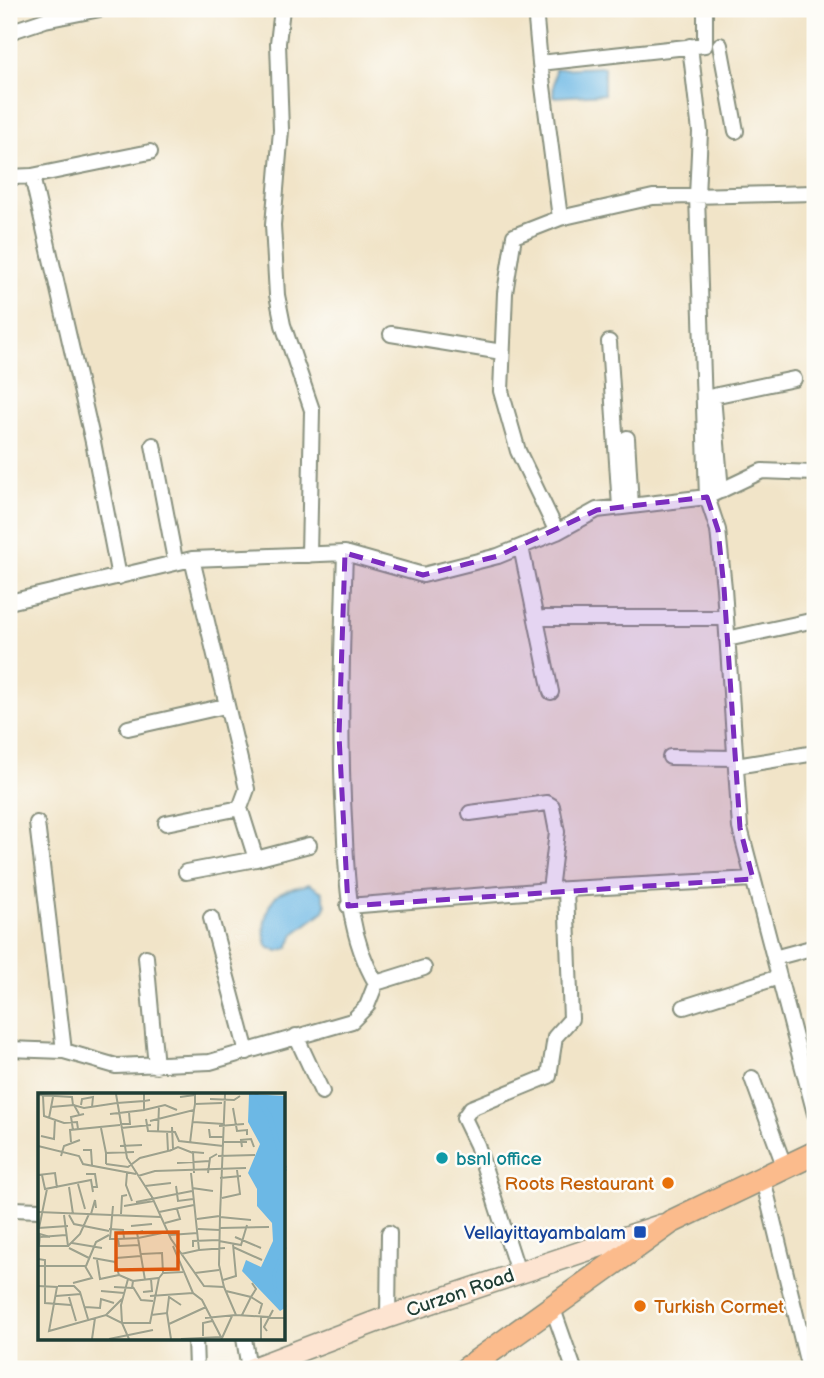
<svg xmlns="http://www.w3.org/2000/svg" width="824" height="1378" font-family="'Balsamiq Sans',sans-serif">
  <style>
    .water { fill: #6cb8e5; stroke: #467a8c; stroke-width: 2 }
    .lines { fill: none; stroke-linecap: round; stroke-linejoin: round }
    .minor-casing { stroke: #88907e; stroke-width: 18 }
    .secondary-casing { stroke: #88907e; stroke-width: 24 }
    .primary-casing { stroke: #88907e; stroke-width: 26 }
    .minor { stroke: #fff; stroke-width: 14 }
    .secondary { stroke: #fde4d1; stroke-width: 21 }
    .primary { stroke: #fbbb8c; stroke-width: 23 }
    .marked { fill: #7b2cbf; fill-opacity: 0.2; stroke: #7b2cbf; stroke-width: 5; stroke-dasharray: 14 9; stroke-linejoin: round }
    .culture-dot { fill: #0f9aa8; stroke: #fdfcf7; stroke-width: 2.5 }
    .food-dot { fill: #e8710a; stroke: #fdfcf7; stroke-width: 2.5 }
    .transit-dot { fill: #1a4fb4; stroke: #fdfcf7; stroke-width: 2.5 }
    .labels { text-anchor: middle; stroke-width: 5; stroke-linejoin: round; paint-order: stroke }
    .culture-label { font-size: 19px; fill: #0d838f; stroke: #fdfcf7; text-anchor: start }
    .food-label { font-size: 19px; fill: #c56008; stroke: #fdfcf7; text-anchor: end }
    .transit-label { font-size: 19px; fill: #164399; stroke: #fdfcf7; text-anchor: end }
    .street-label { font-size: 19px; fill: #1f3d34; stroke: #fdfcf7 }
    .inset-river { fill: none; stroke: #6cb8e5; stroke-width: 3.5 }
    .inset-road { fill: none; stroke: #9da18d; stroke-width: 2 }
    .view { fill: #de580e; fill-opacity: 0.15; stroke: #de580e; stroke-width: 3.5 }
    .inset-edge { fill: none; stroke: #1f3d34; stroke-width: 3.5 }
  </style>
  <rect width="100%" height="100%" fill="#fdfcf7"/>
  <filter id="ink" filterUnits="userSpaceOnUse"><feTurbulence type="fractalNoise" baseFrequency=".0143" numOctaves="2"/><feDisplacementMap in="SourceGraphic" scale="14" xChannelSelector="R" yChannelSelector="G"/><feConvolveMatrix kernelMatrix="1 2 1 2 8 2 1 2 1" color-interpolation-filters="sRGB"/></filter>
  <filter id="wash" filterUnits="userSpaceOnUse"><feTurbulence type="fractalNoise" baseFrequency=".00686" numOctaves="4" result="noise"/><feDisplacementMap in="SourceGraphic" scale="28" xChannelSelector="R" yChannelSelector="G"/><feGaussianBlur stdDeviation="1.57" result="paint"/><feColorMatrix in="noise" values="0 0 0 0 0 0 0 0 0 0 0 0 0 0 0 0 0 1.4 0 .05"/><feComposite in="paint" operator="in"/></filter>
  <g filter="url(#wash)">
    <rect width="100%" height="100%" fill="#f1e4c8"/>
    <path class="water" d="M604,67V94L553,97L555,69Z
      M309,884L322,892L326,905L324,911L294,934L288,948L278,951L269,948C260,934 265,906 277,895C284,889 301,887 309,884Z"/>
  </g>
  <g filter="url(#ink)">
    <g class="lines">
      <defs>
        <path id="minor" d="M282,9L278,43L281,130L273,225L277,295L283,325L312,410L309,555
          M535,9L540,63
          M9,32L45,20L100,9
          M720,45L736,131
          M690,46L700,132L697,196L707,497L762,471L815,473
          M32,176L93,442L119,577
          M9,177L32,176L150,152
          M560,218L653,197L815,193
          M391,334L502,352
          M609,342L620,507
          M627,438L631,506
          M153,445L175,560
          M721,491L713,396L794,379
          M557,532L518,451L501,391L505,293L514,236L560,218L540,63L705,45V9
          M521,547L551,692
          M9,602L192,559L345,553L423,575L498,556L557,532L597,510L707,497L718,530L724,588L740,828L815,1114
          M544,618H726
          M727,639L815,620
          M128,728L225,706
          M670,757L735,758
          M736,766L815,753
          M240,808L256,859L309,845
          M470,813L547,803L552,806L557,832L550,890
          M37,823L64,1051
          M166,823L240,808L247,789L192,559
          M186,872L256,859
          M348,906L550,890L753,879
          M211,918L247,1052
          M146,957L156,1066
          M774,958L815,947
          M376,983L424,968
          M684,1007L779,977
          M296,1036L322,1092
          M9,1049L64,1051L116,1066L210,1062L352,1021L367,1006L376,983C346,932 347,876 344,819C339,730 342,642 345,553
          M752,1078L785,1168
          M763,1179L809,1369
          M9,1204L12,1209L40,1210
          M518,1272L477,1145L464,1118L471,1108L549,1076L555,1037L571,1019L566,890
          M553,1309L574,1369
          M388,1317L389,1233
          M195,1338L196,1369
          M244,1338L249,1369"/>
        <path id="secondary" d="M251,1369L388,1317L662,1225"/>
        <path id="primary" d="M466,1369L671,1222L815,1153"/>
      </defs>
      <use href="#minor" class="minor-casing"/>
      <use href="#secondary" class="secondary-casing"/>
      <use href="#primary" class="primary-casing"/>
      <use href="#minor" class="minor"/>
      <use href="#secondary" class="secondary"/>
      <use href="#primary" class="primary"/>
    </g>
  </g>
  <path class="marked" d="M707,497L718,530L724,588L740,828L753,879L348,906L339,736L345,553L423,575L498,556L597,510Z"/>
  <circle class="culture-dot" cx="442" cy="1158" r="7"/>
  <g class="food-dot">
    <circle cx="668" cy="1183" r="7"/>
    <circle cx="640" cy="1306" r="7"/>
  </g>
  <rect class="transit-dot" x="633" y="1225" width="14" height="14" rx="3.5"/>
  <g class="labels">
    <g class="culture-label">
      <text x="456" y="1165">bsnl office</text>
    </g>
    <g class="food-label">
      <text x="654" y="1190">Roots Restaurant</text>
      <text x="654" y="1313" text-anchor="start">Turkish Cormet</text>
    </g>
    <g class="transit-label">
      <text x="626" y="1239">Vellayittayambalam</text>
    </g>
    <g class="street-label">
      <text transform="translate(460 1292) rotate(-19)" y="7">Curzon Road</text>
    </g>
  </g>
  <g transform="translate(38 1093)">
    <rect width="247" height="247" fill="#f1e4c8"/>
    <path d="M211,1L247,3V215L242,218L204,178L208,167L223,174L235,148L234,130L219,113V96L210,80L222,51L210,29Z" fill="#6cb8e5"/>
    <path class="inset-river" d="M217,1L231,25L247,78M218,1L233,24L247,75M247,154L236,181L237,195L247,214"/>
    <path class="inset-road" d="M78,1L89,65L114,104L133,146L166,193L186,194L198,222L247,225M0,2L34,4L35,12L46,15L79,10M5,3L6,23L26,30L39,29L40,36M142,4L157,2V11L184,10M172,6L196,7L202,3M79,10L106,8V1M43,12L44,6L55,4L54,14M13,14L36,12L41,21M195,15L199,38L209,37V42M106,17L127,12L139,17M72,21L106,17V8L112,7M11,25L15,4M108,26L110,38L137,39L141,48L185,53M112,28L156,17L157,11M155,29L186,31M82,31H92L91,19M181,33L206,31M134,34L135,56M63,35L68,60M83,35L113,32M171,36L172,44H186M35,37L33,24L46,21M120,38L121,13M3,43L16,46L17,26M33,49L32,37L82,32M185,49H209M152,50L156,17M0,53L41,63L45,71L98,81M82,53L104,52M204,54L203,47L213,46L216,54M45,57H53L54,72M131,58L140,54L155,60M23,63L26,53L42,47M180,63L217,62M139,70L172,68M68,71L90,74L102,65L130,58L129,38M68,71V60L96,59M89,80L88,92L94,108M156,80L155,59L166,60M170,80L172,65L179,61M48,81H57L59,94H55M0,82L17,80L19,95M4,82L7,96L53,87L55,99M100,83L117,78L208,75M182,85L203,83M40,91L47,116M107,93L133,90M138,93L140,108L155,106M31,94L35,121M154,95L175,98M184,105L202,101L199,77M98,109L154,98M75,113L72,146H80L81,153L102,152M86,113L116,108M0,119L123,124M121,119L156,112M53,121L57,107L58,115M83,121L84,103L89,102M31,122L36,131L71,138M182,123L187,1M182,124L213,127M159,126L182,123L181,172L186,194M127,130L142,126L139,116M93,133L114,131M0,135L30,133M1,135L9,96M182,135L231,134M71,136L85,137L86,145M160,136L182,137M131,142L160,140M2,144L28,142M197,144L223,155M80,146L100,145L99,140L105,138M181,148L203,152L209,132M34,150L64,155M0,153H30L26,122M1,153L2,141L12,144M30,153L42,141L51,121M135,153L155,200L164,207L184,246M155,154V148L181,147M195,154L224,167M31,155L51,165M161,157L187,155M103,161L124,160L125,180M143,161L161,157L153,80M55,165L77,169L81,182L95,188M78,165L103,163M0,166L7,167V210L33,212M59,167L62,186L81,182M0,173H47L54,185L35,190M48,173L58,149L71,142M157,180L181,177M121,185L125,180L145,179M107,187L100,145L129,139M185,187L198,183L195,151M214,190L218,196L213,204L224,211L221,221M0,193L19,194L11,238L68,222L84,230L91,246M20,193H36L42,199L50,226M76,194L94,195L95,188L121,185L112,230H84M95,194L103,207L115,208M63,198L86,200M188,198L213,204L204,222M105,199L114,198L113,186M18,203L43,201M112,203L155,200M31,204L38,228M47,214L62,215L63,206L76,210M129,220L131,204L143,212M68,222L84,206M113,222L129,220L133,246M167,225L198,222M84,230L83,212L90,186M131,231L168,214M229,238L226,234L235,217M165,243V230L174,228M184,245L194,223M54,246L57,225M71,246L115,237M143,246L183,244M223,246V223"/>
    <path class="view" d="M140,139V176L78,177V140Z"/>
    <rect width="247" height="247" class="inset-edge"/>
  </g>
  <rect width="824" height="1378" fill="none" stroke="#fdfcf7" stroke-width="35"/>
</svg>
